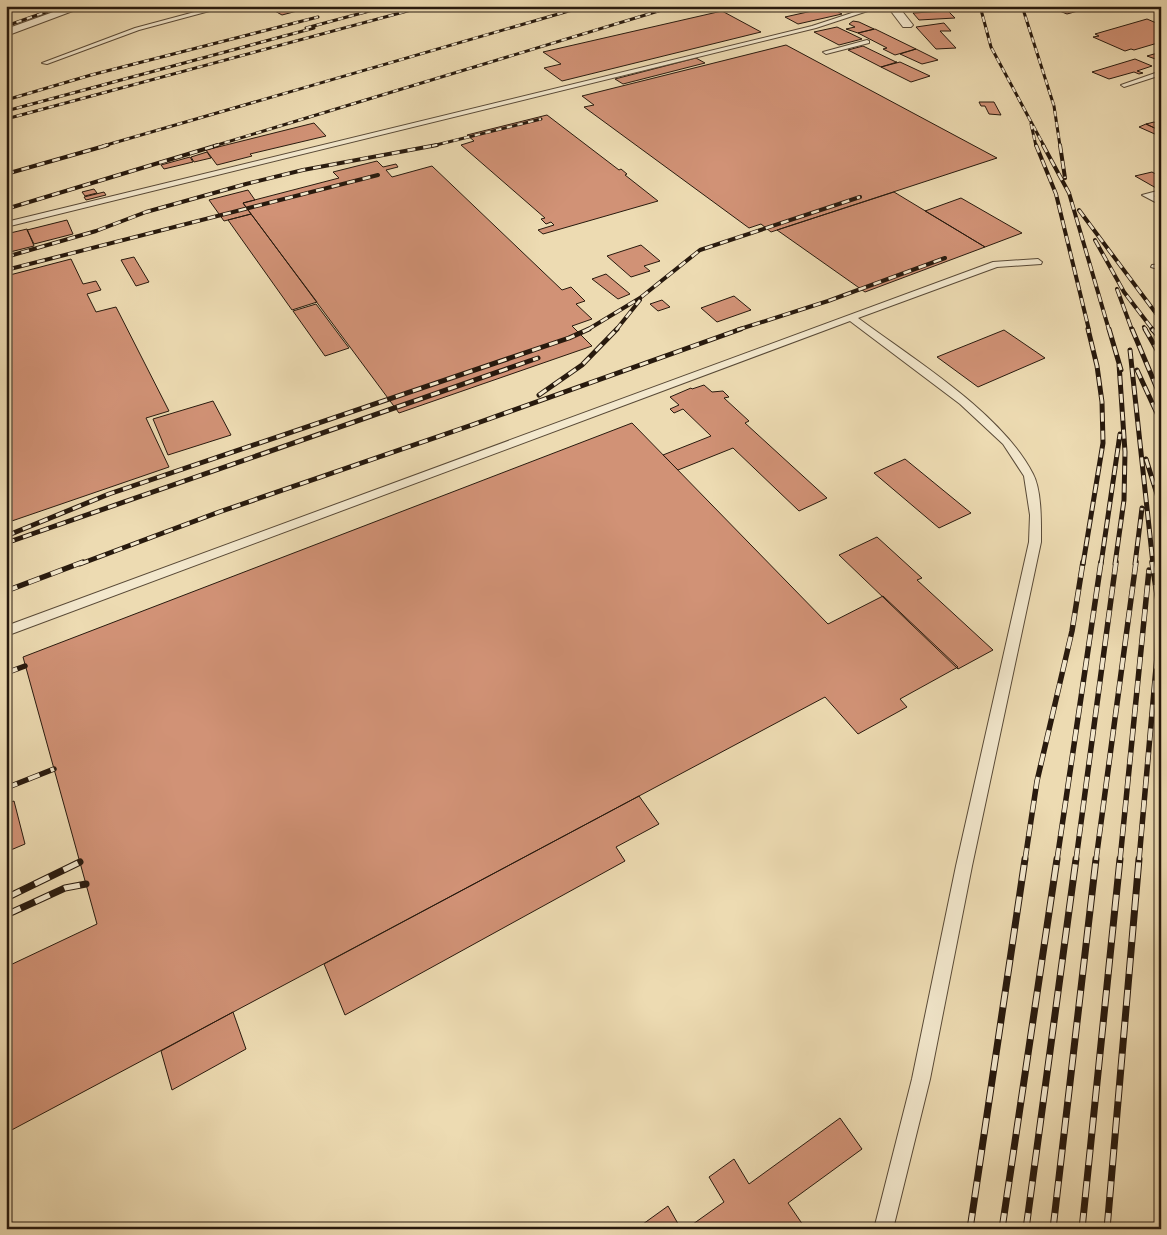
<svg xmlns="http://www.w3.org/2000/svg" width="1167" height="1235" font-family="'Libre Bodoni',serif">
  <style>
    .building { fill: #d19276; stroke: #281a0e }
    .lines { fill: none; stroke-linecap: round; stroke-linejoin: round }
    .service-casing { stroke: #594a37; stroke-width: 2 }
    .minor-casing { stroke: #594a37; stroke-width: 2 }
    .service { fill: #f3e8cd; fill-rule: evenodd }
    .minor { fill: #f3e8cd; fill-rule: evenodd }
    .rail-far4-casing { stroke: #281a0e; stroke-width: 3 }
    .rail-far3-casing { stroke: #281a0e; stroke-width: 4 }
    .rail-far2-casing { stroke: #281a0e; stroke-width: 5 }
    .rail-far1-casing { stroke: #281a0e; stroke-width: 5.5 }
    .rail-casing { stroke: #281a0e; stroke-width: 7 }
    .rail-far4 { stroke: #f3e8cd; stroke-width: 2; stroke-dasharray: 5.5; stroke-linecap: butt }
    .rail-far3 { stroke: #f3e8cd; stroke-width: 2.5; stroke-dasharray: 8; stroke-linecap: butt }
    .rail-far2 { stroke: #f3e8cd; stroke-width: 3; stroke-dasharray: 9; stroke-linecap: butt }
    .rail-far1 { stroke: #f3e8cd; stroke-width: 4; stroke-dasharray: 12; stroke-linecap: butt }
    .rail { stroke: #f3e8cd; stroke-width: 5; stroke-dasharray: 16; stroke-linecap: butt }
  </style>
  <rect width="100%" height="100%" fill="#eddbb2"/>
  <filter id="stains"><feTurbulence type="fractalNoise" baseFrequency=".004" numOctaves="4"/><feColorMatrix values="0 0 0 0 .2 0 0 0 0 .09 0 0 0 0 .02 0 0 0 .5 -.17"/></filter>
  <radialGradient id="worn" r=".72"><stop offset=".6" stop-color="#630" stop-opacity="0"/><stop offset="1" stop-color="#630" stop-opacity=".3"/></radialGradient>
  <path class="building" d="M28,6H42L34,10L20,11L16,10Z
    M293,6H316L282,15L273,10Z
    M803,6H827L842,14L798,24L785,17L812,11Z
    M1059,6H1096L1067,14L1052,8Z
    M722,11L761,32L562,81L544,68L561,64L543,52Z
    M948,11L955,18L919,20L913,13Z
    M1147,19L1161,25V42L1134,50L1131,49L1125,51L1093,37L1099,36L1095,34Z
    M853,21L859,22L874,29L858,33L846,29L855,27L849,24Z
    M944,23L951,31H940L956,48L936,49L916,27Z
    M837,27L862,39L839,45L814,32Z
    M875,29L916,49L895,55L883,49L887,48L858,33Z
    M786,45L997,158L771,232L761,224L749,228L584,107L594,105L582,96Z
    M863,46L896,62H897L881,67L848,50Z
    M916,49L938,60L922,64L900,54Z
    M1161,52V61L1147,56Z
    M696,58L705,63L623,84L615,79Z
    M1135,59L1152,66L1137,71L1143,73L1139,74L1134,72L1109,79L1092,72Z
    M900,62L930,76L911,82L881,67Z
    M979,102H994L1001,115L989,114L985,106H981Z
    M547,115L619,170L621,169L627,174L625,175L658,201L543,234L538,230L554,225L551,222L546,224L541,219L545,218L461,145L474,141L467,135Z
    M1154,122L1161,125V131L1146,124Z
    M314,123L326,136L250,154L252,156L217,165L206,150Z
    M1146,124L1161,131V133L1157,135L1139,127Z
    M207,152L211,158L194,162L191,157Z
    M190,157L193,162L164,169L161,165Z
    M377,161L383,167L396,164L398,167L386,170L392,177L432,166L562,290L571,287L585,301L576,304L592,319L572,326L592,346L399,413L243,203L339,178L333,172Z
    M1152,172L1161,177V187L1156,188L1135,176Z
    M94,189L97,193L85,196L82,192Z
    M248,190L255,200L243,203L251,214L224,221L209,200Z
    M104,192L106,195L86,200L84,197Z
    M894,192L985,247L865,292L777,230Z
    M961,198L1022,233L985,247L925,211Z
    M251,214L317,302L292,310L228,220Z
    M67,220L73,234L34,244L27,230Z
    M27,229L34,246L6,253V234Z
    M641,245L660,261L644,266L650,271L631,277L607,256Z
    M134,257L149,282L136,286L121,260Z
    M71,259L83,284L96,281L101,290L87,294L96,312L116,307L169,411L146,418L169,467L6,523V276Z
    M606,274L630,294L618,299L592,279Z
    M734,296L751,310L717,322L701,308Z
    M662,300L670,307L658,311L650,304Z
    M316,304L349,348L325,356L293,311Z
    M1004,330L1045,358L978,387L937,357Z
    M704,385L712,392L723,391L729,397L724,398L749,421L745,423L827,498L799,511L733,448L678,470L663,455L711,436L683,409L674,413L670,409L679,405L670,397L691,388L692,389Z
    M213,401L231,435L168,455L153,419Z
    M632,423L828,624L883,596L958,667L900,699L907,707L858,734L825,697L6,1133V967L97,924L23,657Z
    M905,459L971,513L939,528L874,473Z
    M877,537L922,578L917,580L993,650L958,669L839,555Z
    M639,796L659,824L616,847L625,861L345,1015L324,964Z
    M14,801L25,844L6,852V804Z
    M233,1012L246,1049L172,1090L161,1051Z
    M840,1118L862,1149L788,1203L803,1225L798,1229H686L724,1202L709,1177L734,1159L749,1184Z
    M668,1206L681,1229H645L643,1224Z"/>
  <g class="lines">
    <defs>
      <path id="service" d="M217,6H228L139,30L47,64L42,63L135,28Z
        M873,6H883L816,28L6,227V222L812,26Z
        M867,40L869,41V43L826,54L823,52Z
        M1161,71V75L1124,87L1121,85Z
        M1161,190V194L1154,196L1161,200V205L1142,195Z
        M1038,259L1042,262L1041,264L997,267L858,318C913,359 1002,413 1033,474C1042,491 1041,524 1041,542L972,866L930,1079L893,1229H874L912,1079L956,866L1029,542L1030,515L1024,476L1003,444L960,404L850,321L6,636V626L993,262Z
        M1161,264V270L1151,267L1152,265Z"/>
      <path id="minor" d="M70,6H86L6,36V29Z
        M887,6H898L913,25L911,27H903Z"/>
    </defs>
    <use href="#service" class="service-casing"/>
    <use href="#minor" class="minor-casing"/>
    <use href="#service" class="service"/>
    <use href="#minor" class="minor"/>
    <defs>
      <path id="rail-far4" d="M980,6L991,47L1044,146
        M1022,6L1054,106L1060,146
        M6,26L63,6
        M306,28L388,6
        M6,100L91,75L318,17
        M6,111L314,28
        M6,119L426,6
        M1031,124L1036,146
        M103,146L586,6
        M214,146L675,6
        M432,146L541,119"/>
      <path id="rail-far3" d="M1036,145L1056,194L1089,330
        M1043,145L1069,193L1109,330
        M1060,145L1065,178
        M6,174L108,145
        M6,209L218,145
        M1079,210L1161,320
        M1095,240L1124,292L1153,330
        M6,257L96,231L146,212L246,184L303,170L437,145
        M6,270L378,175
        M1117,289L1132,330
        M1144,327L1146,330
        M587,330L640,298L700,250L860,197
        M616,330L640,300
        M737,330L828,301L945,258"/>
      <path id="rail-far2" d="M1109,329L1121,370
        M1132,329L1161,398
        M1145,329L1161,357
        M1152,329L1161,339
        M1130,350L1153,564
        M1137,370L1161,422
        M539,395L582,365L617,329
        M1146,459L1161,507
        M6,536L109,494L569,338L589,329
        M6,543L538,358
        M80,564L219,512L469,426L741,329
        M1083,564L1103,443L1102,402L1097,366L1088,329
        M1101,564L1120,434
        M1115,564L1124,500L1125,452L1119,364
        M1135,564L1142,508"/>
      <path id="rail-far1" d="M6,591L83,562
        M6,673L25,666
        M6,788L54,769
        M1025,860L1037,781L1072,631L1083,562
        M1057,860L1101,562
        M1076,860L1116,562
        M1096,860L1136,562
        M1120,860L1149,570
        M1139,860L1157,657L1158,601L1152,562"/>
      <path id="rail" d="M6,898L80,862
        M6,915L65,888L86,884
        M970,1229L1025,859
        M1002,1229L1057,859
        M1026,1229L1076,859
        M1053,1229L1096,859
        M1082,1229L1120,859
        M1107,1229L1139,859
        M1158,1229L1161,1185"/>
    </defs>
    <use href="#rail-far4" class="rail-far4-casing"/>
    <use href="#rail-far3" class="rail-far3-casing"/>
    <use href="#rail-far2" class="rail-far2-casing"/>
    <use href="#rail-far1" class="rail-far1-casing"/>
    <use href="#rail" class="rail-casing"/>
    <use href="#rail-far4" class="rail-far4"/>
    <use href="#rail-far3" class="rail-far3"/>
    <use href="#rail-far2" class="rail-far2"/>
    <use href="#rail-far1" class="rail-far1"/>
    <use href="#rail" class="rail"/>
  </g>
  <rect width="1167" height="1235" fill="none" stroke="#eddbb2" stroke-width="25"/>
  <rect x="8" y="8" width="1152" height="1220" fill="none" stroke="#281a0e" stroke-width="2.5"/>
  <rect x="12" y="12" width="1142" height="1210" fill="none" stroke="#281a0e"/>
  <rect width="100%" height="100%" filter="url(#stains)"/>
  <rect width="100%" height="100%" fill="url(#worn)"/>
</svg>
